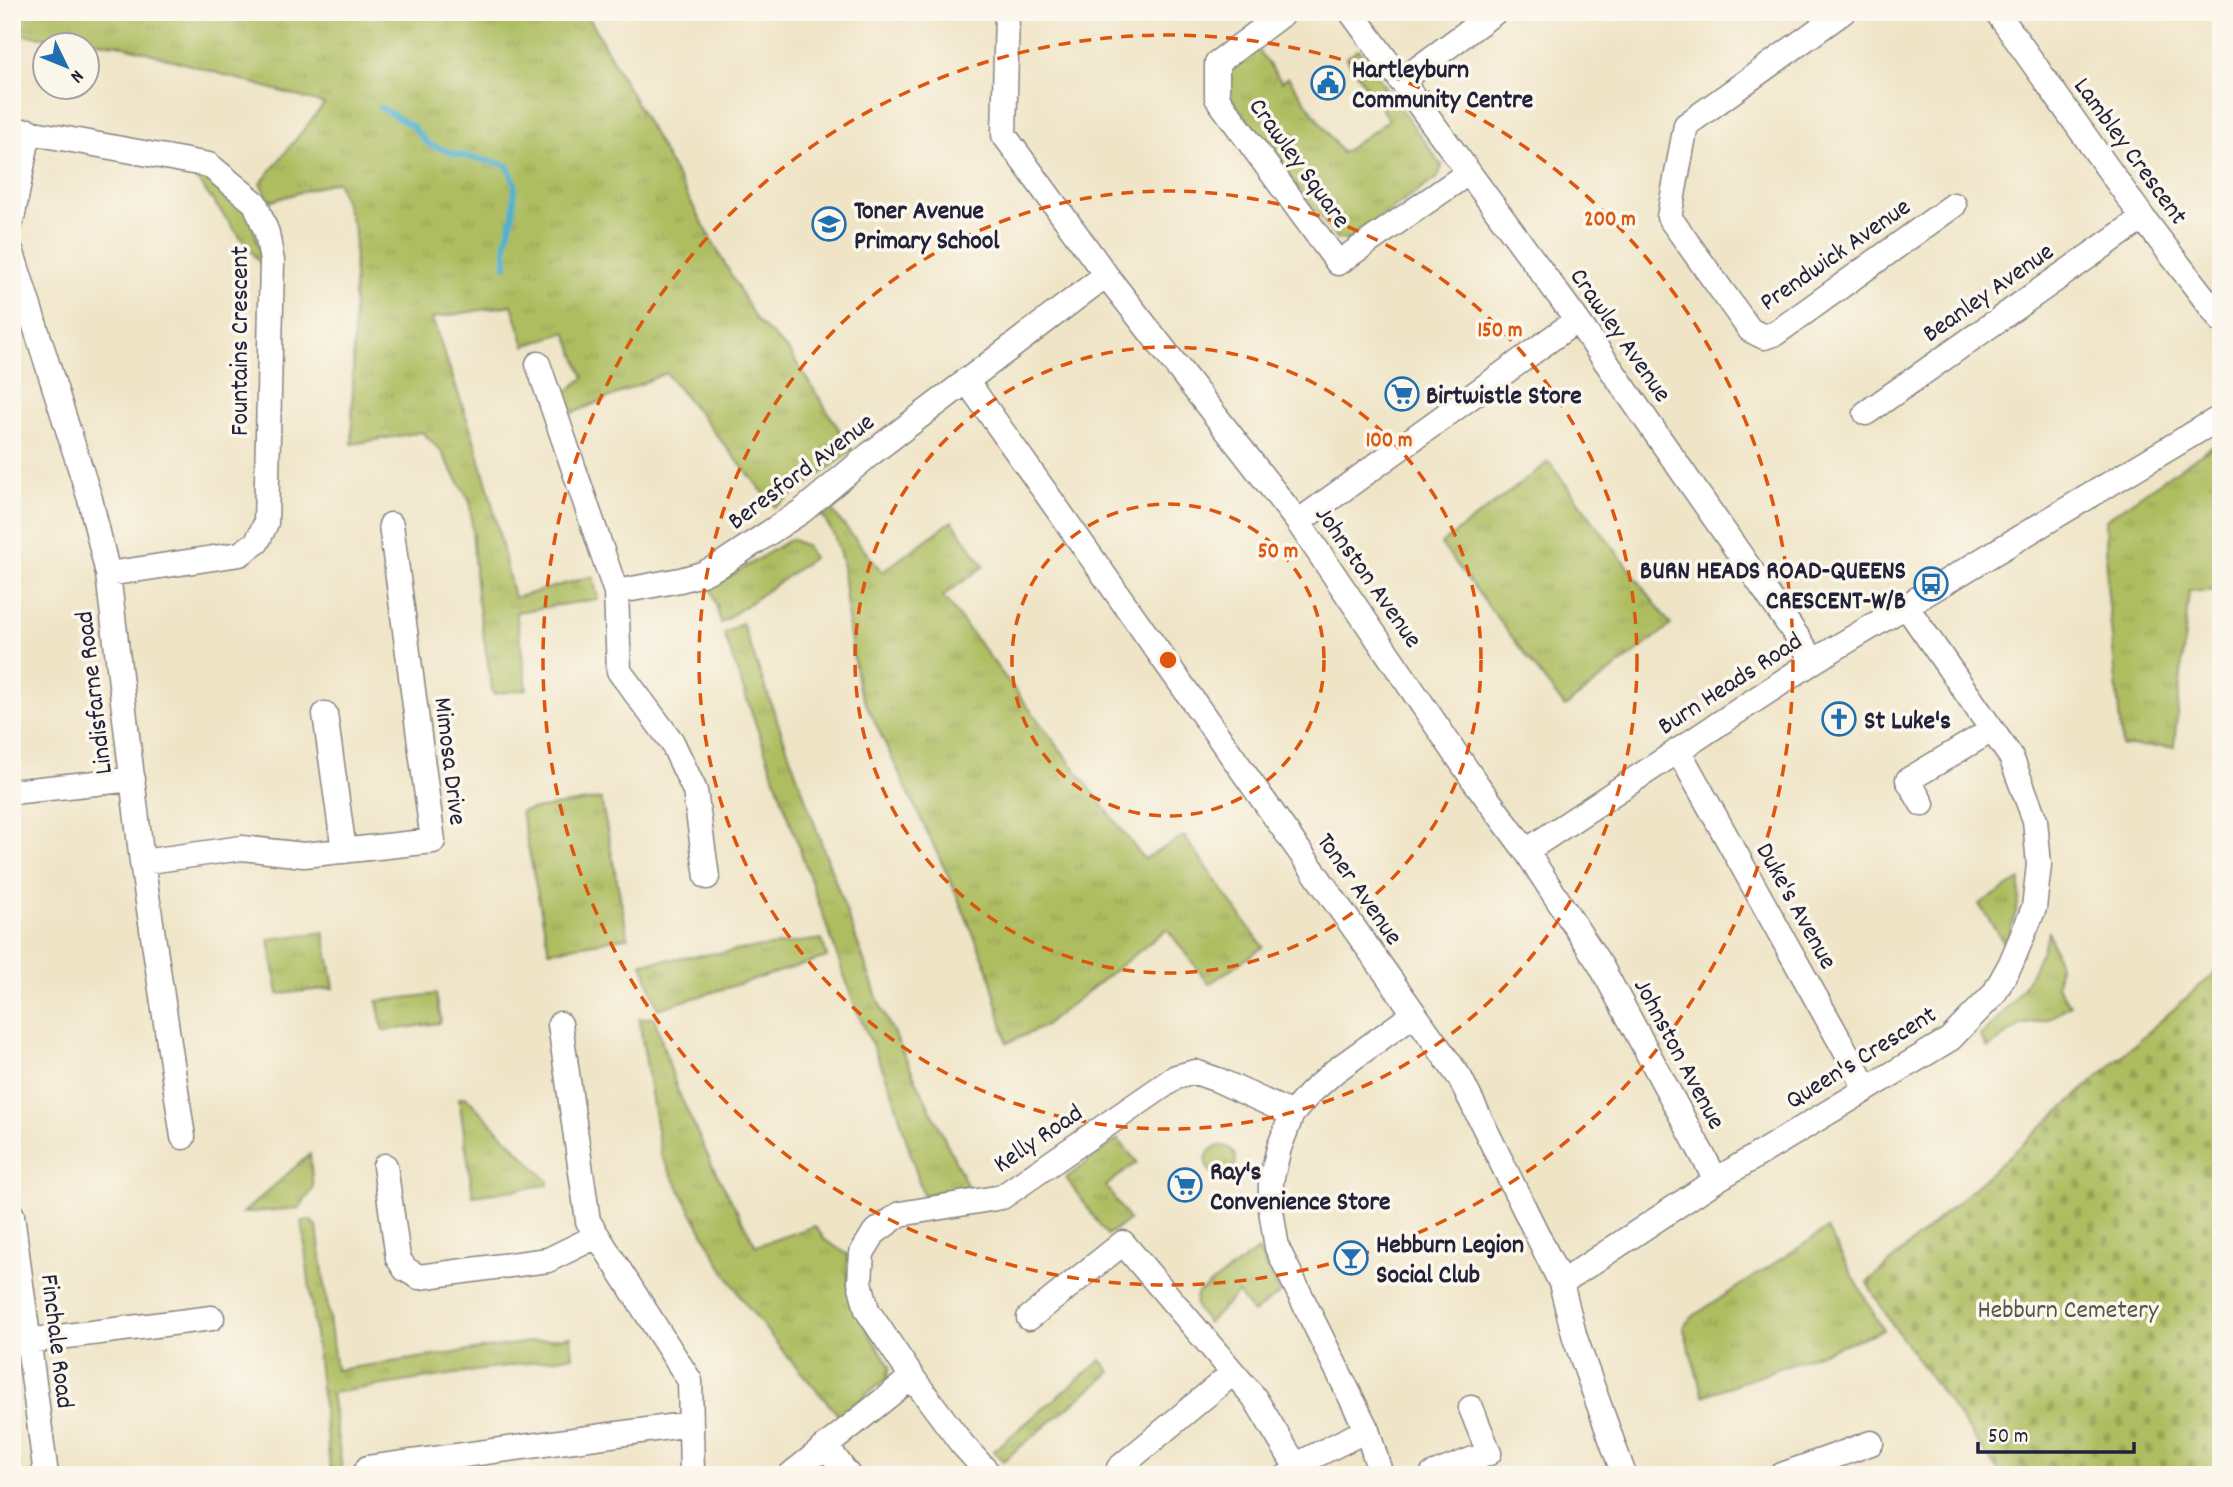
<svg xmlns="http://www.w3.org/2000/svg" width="2233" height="1487" font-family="Dekko,sans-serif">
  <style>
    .grass { fill: url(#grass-tufts); stroke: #68704e; stroke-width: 2 }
    .cemetery { fill: url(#cemetery-stones); stroke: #68704e; stroke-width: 2 }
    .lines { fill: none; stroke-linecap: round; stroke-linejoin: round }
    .stream { stroke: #51b0cf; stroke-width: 6 }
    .minor-casing { stroke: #888380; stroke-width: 27 }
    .minor { stroke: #fff; stroke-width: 24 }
    .ring { fill: none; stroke: #de560e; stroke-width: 3.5; stroke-dasharray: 12 9 }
    .labels { text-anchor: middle; stroke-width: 7; stroke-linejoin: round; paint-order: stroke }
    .poi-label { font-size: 26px; font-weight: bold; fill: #22223b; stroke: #fbf7ec; text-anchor: start }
    .street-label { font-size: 26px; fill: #22223b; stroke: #fbf7ec }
    .park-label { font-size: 26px; fill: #535848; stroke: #fbf7ec }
    .centre { fill: #de560e; stroke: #fbf7ec; stroke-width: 3.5 }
    .ring-label { font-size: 21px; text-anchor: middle; font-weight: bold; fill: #de560e; stroke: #fbf7ec; stroke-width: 7; stroke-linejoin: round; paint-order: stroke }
  </style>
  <defs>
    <pattern id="grass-tufts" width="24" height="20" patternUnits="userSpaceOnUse" patternTransform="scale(1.75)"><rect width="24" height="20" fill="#aebd60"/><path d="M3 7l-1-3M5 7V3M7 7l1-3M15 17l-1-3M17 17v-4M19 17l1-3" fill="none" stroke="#95a254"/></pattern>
    <pattern id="cemetery-stones" width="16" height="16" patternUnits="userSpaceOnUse" patternTransform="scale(1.75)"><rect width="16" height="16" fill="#aebd60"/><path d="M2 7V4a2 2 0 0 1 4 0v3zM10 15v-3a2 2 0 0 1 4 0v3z" fill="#95a254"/></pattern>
  </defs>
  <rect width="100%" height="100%" fill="#fbf7ec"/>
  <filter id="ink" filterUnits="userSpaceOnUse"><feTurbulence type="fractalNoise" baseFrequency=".0143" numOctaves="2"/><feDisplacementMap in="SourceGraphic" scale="14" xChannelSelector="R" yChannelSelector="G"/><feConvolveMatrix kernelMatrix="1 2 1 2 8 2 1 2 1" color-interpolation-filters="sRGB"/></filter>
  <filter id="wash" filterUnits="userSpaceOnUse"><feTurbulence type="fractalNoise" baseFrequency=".00686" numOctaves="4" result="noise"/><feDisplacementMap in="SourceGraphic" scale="28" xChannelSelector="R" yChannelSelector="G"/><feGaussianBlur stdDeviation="1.57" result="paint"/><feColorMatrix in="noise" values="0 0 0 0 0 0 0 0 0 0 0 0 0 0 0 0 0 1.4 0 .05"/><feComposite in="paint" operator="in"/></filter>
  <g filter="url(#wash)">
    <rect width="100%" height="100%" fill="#efe4c6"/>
    <path class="grass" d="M12,12H586L756,320L789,351L853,451L775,507L666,373L573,413L563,394L584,378L566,332L525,346L512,305L432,318L473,436L490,495L514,598L593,576L598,599L516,612L527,689L493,694L477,596L470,502L441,451L422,432L352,444L355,231L337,181L271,201L260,184L324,104L118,44L12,34Z
      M1256,47L1282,82L1288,77L1342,153L1389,120L1346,58L1358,49L1442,166L1438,177L1347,241L1336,238L1228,94L1227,69Z
      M188,168L215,177L249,211L265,270Z
      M2221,440V591H2189L2174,747L2122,746L2107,585L2106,519Z
      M1549,462L1671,625L1565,707L1441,544Z
      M829,507L882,572L952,521L984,566L943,596L1144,859L1184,836L1263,947L1209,984L1167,929L1043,1027L1007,1043L988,969L952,884L859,689L850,637L842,561L834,535L822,515Z
      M791,539L806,546L813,558L721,623L711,588Z
      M742,623L880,1005L968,1187L923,1195L891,1088L856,1009L724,634Z
      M601,799L628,937L549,951L521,811Z
      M2020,880L2019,901L2006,946L1979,904Z
      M324,932L334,988L278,994L269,939Z
      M2049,932L2059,965L2057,986L2070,1005L2047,1020L2021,1025L1988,1048L1980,1036C2017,1003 2032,977 2049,932Z
      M822,939L827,957L658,1009L642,963Z
      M436,994L441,1020L439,1023L383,1031L377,1001Z
      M654,1017L677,1089L712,1165L756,1246L815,1226L825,1240L847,1254C849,1269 846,1284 851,1299C857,1318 879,1348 890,1366L887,1379L839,1416L786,1355L745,1303L721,1266L661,1155L639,1019Z
      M466,1097L548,1181V1185L473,1196L459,1098Z
      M1118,1139L1137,1162L1106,1186L1129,1220L1107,1235L1066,1178Z
      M1206 1161a15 15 0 1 1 30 0a15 15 0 1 1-30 0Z
      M310,1154L313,1189L299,1208L243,1213Z
      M310,1220L317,1227L336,1370L571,1336L573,1356L331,1393L343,1475H331L302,1221Z
      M1827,1229L1883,1330L1703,1396L1683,1326L1696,1314Z
      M1258,1250L1280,1293L1253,1313L1238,1293L1208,1323C1200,1313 1191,1305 1198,1293Z
      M1101,1360L1111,1372L1003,1461L993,1451Z"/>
    <path class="cemetery" d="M2221,967V1475H2001L1892,1324L1867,1283Z"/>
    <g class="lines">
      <path class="stream" d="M380,107L412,126L428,144L455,154L507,165L515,183L513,215L506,241V266"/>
    </g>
  </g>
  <g filter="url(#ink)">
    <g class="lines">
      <defs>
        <path id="minor" d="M1007,12L1004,135L1106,275L1298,522L1473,779L1526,851L1601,966L1716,1180
          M1285,12L1217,63V98L1338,263L1468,173
          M1351,12L1577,320L1814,661
          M1843,12L1686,125L1669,217L1750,330L1764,337L1776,333L1954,205
          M1997,12L2143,218L2221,320
          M1401,81L1495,12
          M12,129L209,165L255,203L267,233L272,261L266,523L257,542L240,554L108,574
          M12,219L29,131
          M12,253L90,499L108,574L142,862L183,1137
          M538,364L616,592L619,671L672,742L695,791L707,877
          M966,380L1460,1078L1561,1283L1575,1338L1624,1475
          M1866,413L2143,218
          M1298,522L1577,320
          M616,592L680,580L702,574L720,565L802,511L869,455L1106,275
          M325,714L344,851
          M1678,750L1866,1088
          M12,792L133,779
          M1922,804L1908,780L1992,730
          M1526,851L1814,661L2221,417
          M142,862L242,848L304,855L433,841L391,525
          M560,1024L588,1221L690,1381L692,1475
          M385,1166L398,1258L405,1269L419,1277L548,1260L597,1236
          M12,1215L46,1475
          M1561,1283L1716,1180L1950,1039L1994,994L2011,963L2034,908L2039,865L2035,820L2011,757L1906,606
          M1029,1318L1123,1243L1254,1397L1297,1468
          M27,1341L212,1318
          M826,1446L848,1475
          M1119,1468L1233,1373
          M364,1475L368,1468L691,1424
          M790,1475L912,1377
          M990,1475L962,1444L912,1377L867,1310L860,1282L862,1253L874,1233L900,1214L1002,1197L1176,1077L1195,1072L1218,1080L1292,1114
          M1288,1475L1304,1461L1367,1430
          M1381,1475L1367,1430L1277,1248L1271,1210V1181L1279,1148L1292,1114L1310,1093L1335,1071L1414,1014
          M1432,1475L1489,1453L1471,1408
          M1782,1475L1871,1443"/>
      </defs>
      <use href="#minor" class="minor-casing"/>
      <use href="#minor" class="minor"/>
    </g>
  </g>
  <g class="ring">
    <circle cx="1168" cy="660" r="156"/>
    <circle cx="1168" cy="660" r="313"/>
    <circle cx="1168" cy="660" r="469"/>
    <circle cx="1168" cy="660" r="625"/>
  </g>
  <defs>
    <symbol id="civic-ring" viewBox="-11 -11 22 22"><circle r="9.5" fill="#fbf7ec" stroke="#1f6fb2" stroke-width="1.5"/><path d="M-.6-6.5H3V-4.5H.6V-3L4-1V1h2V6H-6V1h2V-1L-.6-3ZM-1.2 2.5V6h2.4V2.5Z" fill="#1f6fb2"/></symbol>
    <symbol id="school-ring" viewBox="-11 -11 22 22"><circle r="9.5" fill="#fbf7ec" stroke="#1f6fb2" stroke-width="1.5"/><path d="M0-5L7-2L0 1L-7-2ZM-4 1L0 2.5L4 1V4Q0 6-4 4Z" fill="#1f6fb2"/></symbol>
    <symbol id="supermarket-ring" viewBox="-11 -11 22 22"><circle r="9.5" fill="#fbf7ec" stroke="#1f6fb2" stroke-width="1.5"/><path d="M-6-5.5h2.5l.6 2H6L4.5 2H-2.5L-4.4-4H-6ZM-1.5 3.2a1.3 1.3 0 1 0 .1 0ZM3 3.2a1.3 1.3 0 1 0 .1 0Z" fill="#1f6fb2"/></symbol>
    <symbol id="bus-ring" viewBox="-11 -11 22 22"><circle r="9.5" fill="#fbf7ec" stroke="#1f6fb2" stroke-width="1.5"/><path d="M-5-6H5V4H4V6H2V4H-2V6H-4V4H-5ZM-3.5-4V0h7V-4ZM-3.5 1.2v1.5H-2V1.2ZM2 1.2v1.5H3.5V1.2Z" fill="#1f6fb2"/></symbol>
    <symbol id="church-ring" viewBox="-11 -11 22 22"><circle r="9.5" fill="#fbf7ec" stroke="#1f6fb2" stroke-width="1.5"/><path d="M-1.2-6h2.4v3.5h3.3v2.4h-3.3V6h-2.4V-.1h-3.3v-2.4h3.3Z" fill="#1f6fb2"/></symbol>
    <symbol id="bar-ring" viewBox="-11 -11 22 22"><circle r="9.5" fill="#fbf7ec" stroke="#1f6fb2" stroke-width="1.5"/><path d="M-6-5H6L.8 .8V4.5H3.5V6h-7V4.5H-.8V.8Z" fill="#1f6fb2"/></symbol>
  </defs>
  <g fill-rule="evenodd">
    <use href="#civic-ring" x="1309" y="64" width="38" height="38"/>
    <use href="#school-ring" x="810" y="205" width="38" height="38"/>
    <use href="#supermarket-ring" x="1383" y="375" width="38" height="38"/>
    <use href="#bus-ring" x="1912" y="565" width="38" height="38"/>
    <use href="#church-ring" x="1820" y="700" width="38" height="38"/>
    <use href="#supermarket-ring" x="1166" y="1166" width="38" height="38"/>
    <use href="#bar-ring" x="1332" y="1239" width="38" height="38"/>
  </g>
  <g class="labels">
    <g class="poi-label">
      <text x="1352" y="77">Hartleyburn<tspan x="1352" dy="30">Community Centre</tspan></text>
      <text x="854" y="218">Toner Avenue<tspan x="854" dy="30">Primary School</tspan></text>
      <text x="1426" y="403">Birtwistle Store</text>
      <text x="1906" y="578" text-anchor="end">BURN HEADS ROAD-QUEENS<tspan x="1906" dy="30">CRESCENT-W/B</tspan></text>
      <text x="1864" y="728">St Luke's</text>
      <text x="1210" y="1179">Ray's<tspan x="1210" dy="30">Convenience Store</tspan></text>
      <text x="1376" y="1252">Hebburn Legion<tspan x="1376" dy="30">Social Club</tspan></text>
    </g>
    <g class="street-label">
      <text transform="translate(2132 150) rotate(54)" y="9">Lambley Crescent</text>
      <text transform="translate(1301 162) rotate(54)" y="9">Crawley Square</text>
      <text transform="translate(1834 253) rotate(-35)" y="9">Prendwick Avenue</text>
      <text transform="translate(1987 291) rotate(-35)" y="9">Beanley Avenue</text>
      <text transform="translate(1622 334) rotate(55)" y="9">Crawley Avenue</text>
      <text transform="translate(238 341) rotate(-90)" y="9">Fountains Crescent</text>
      <text transform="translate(800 470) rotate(-37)" y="9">Beresford Avenue</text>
      <text transform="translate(1370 576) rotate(55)" y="9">Johnston Avenue</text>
      <text transform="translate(1729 682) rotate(-33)" y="9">Burn Heads Road</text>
      <text transform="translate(92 693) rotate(-97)" y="9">Lindisfarne Road</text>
      <text transform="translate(452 761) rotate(83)" y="9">Mimosa Drive</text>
      <text transform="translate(1361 888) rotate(55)" y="9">Toner Avenue</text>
      <text transform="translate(1798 905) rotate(61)" y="9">Duke's Avenue</text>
      <text transform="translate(1681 1053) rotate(62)" y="9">Johnston Avenue</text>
      <text transform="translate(1860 1056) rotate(-32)" y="9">Queen's Crescent</text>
      <text transform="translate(1037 1137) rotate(-34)" y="9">Kelly Road</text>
      <text transform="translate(59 1341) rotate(83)" y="9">Finchale Road</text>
    </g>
    <g class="park-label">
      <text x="2068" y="1317">Hebburn Cemetery</text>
    </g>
  </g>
  <circle cx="1168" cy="660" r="10" class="centre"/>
  <g class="ring-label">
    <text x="1610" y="225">200 m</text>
    <text x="1500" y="336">150 m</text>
    <text x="1389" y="446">100 m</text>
    <text x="1278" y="557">50 m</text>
  </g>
  <rect width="2233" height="1487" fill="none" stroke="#fbf7ec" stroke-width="42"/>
  <g transform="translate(66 66) rotate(133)"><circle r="33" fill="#fbf7ec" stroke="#a4a2a5" stroke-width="2"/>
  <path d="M0-5L12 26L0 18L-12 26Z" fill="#1f6fb2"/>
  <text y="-10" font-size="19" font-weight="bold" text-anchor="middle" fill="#22223b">N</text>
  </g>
  <path d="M1978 1442v10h156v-10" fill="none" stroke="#22223b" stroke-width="3.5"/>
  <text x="1988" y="1442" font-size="21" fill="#22223b" stroke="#fbf7ec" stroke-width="5" paint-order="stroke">50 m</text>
</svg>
